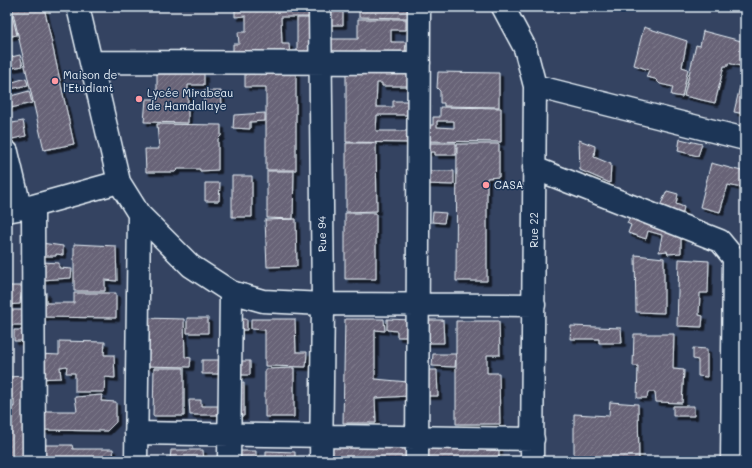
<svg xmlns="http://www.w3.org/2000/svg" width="752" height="468" font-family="Mali,sans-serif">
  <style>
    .building { fill: url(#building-hatch); stroke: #e8f1f8; fill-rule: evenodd; filter: url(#shadow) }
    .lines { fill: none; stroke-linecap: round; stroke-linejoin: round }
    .minor-casing { stroke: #e8f1f8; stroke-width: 25 }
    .minor { stroke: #1d3557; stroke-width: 22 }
    .poi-dot { fill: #ff9aa2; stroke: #1d3557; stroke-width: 1.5 }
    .labels { text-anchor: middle; stroke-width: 3; stroke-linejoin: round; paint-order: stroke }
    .poi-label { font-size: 11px; fill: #e8f1f8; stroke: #1d3557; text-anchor: start }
    .street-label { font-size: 11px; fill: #e8f1f8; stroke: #1d3557 }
  </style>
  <defs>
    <pattern id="building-hatch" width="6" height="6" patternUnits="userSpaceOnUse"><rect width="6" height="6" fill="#686377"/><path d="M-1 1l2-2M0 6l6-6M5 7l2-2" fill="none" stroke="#7e7a8b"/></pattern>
    <filter id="shadow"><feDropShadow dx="3.5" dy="3.5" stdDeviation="0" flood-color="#0009"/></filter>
  </defs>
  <rect width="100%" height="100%" fill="#344361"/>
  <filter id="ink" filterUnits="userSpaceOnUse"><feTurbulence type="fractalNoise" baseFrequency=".025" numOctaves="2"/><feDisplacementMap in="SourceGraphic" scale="8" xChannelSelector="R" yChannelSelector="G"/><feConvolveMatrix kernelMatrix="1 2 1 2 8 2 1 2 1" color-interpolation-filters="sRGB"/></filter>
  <g filter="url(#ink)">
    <path class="building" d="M7,7H10L17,35L7,37Z
      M15,7H44L74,144L44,150L12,8Z
      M235,7H315V17H281L282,44H289L290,54L233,55V44H239L238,32H246V16L235,17Z
      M359,7H408V18L359,17Z
      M325,11H343V25H326Z
      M297,18H315V56H297Z
      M358,19H406V30H391V42H406L405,53H325V39H358Z
      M644,27L687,41L682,67L688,69L682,97L671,95L673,87L660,84L655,79L646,77L649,70L634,65Z
      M703,31L745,42L744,67L728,63V66H724L715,103L684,96L696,45L700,46Z
      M20,55L23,66L7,69V58Z
      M245,72H296V170H266V87H245Z
      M438,72L499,73V107L444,106V103H440V91L437,88Z
      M346,73H410V86H382V83H377L376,107H393V101H410L411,115H377L376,131H411V143L346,142Z
      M11,74L13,82L26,78L28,85L7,90V75Z
      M157,74H204V85H188V123L144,122L146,99H157Z
      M741,82L745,83V114L734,112Z
      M29,91L32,103L7,109V97Z
      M204,91H221L222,105H204Z
      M440,107L501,108V142L422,141V125H433V117H440ZM437,121H454V128L437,127Z
      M265,113V121L250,122V129L233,128L234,115Z
      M23,121L26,136L8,140L7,124Z
      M157,124L221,125V136L218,139V170L200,171V169H178L175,172H146L145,149H159Z
      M680,139L702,144L698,156L678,151Z
      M579,140L595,146L594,157L611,164L610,183L580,170Z
      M346,143H376L377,211L346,212Z
      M422,143H456V155H435V152H422Z
      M457,144H499V177L487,178V281H456Z
      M711,163L745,172V189L728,185L720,212L700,207Z
      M267,171H294L293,219L267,218Z
      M423,171H454V185L423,184Z
      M232,176H252V217H232Z
      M205,183H220L219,201H205Z
      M667,191L678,194L676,204L684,207L682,216L660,206Z
      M634,209L681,231V253L668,254L667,251L659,252L662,235L648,231L646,239L628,233L631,225L627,223Z
      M433,212L446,213L444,223L432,222Z
      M345,213H376V279H345Z
      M296,219L297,266L267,267L265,220Z
      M41,243L63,246V255L56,254V256H41Z
      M74,244L116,246L117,281L105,280V291H74Z
      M635,255L664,258V313L636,312Z
      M679,259L709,261L708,293H700L699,315L703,316L702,327L677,326Z
      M42,262L59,263V268L72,269L71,278L42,280Z
      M9,286H27V294L21,293L20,304L7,305V294L9,293Z
      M46,292V303H74V293H116V318L38,317V293Z
      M10,310H28V325H10Z
      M143,318L184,319L185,357L191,358L190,367L144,366Z
      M187,318H208V333H187Z
      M232,319H247V330H233Z
      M251,319H295L296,352H307L306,367L265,366V330L251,329Z
      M345,319H384L385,331L375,330V379L408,382L409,396L375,398L376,423H343Z
      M387,319L411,320V337H397V331L387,330Z
      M423,320H443L444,343H423Z
      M456,321H499L500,355H487V373H499L500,424H456Z
      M571,326L621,328L622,343H599V339H570Z
      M14,330H28V341H14Z
      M634,334H674L673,369L684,370L682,403L656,402L655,392H648L647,398H637L638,366H633Z
      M59,341L105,342L104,355H114L115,378L105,377L104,392H75V373H66L67,366L60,367L61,378L36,379L38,354L59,355Z
      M693,348L707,349V377L698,376V360L693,359Z
      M735,348H745V427H738Z
      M433,354H456L455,367L432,366Z
      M202,360H219V374H202Z
      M232,361H250V375H232Z
      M154,368H184V416H153Z
      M294,368V417H265V369Z
      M423,370H437L438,396H423Z
      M26,376L27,461H7V407H14V399H7V377Z
      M244,383V416H231V384Z
      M102,395L101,401L116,402V422L107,431L38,430V411H77L75,397Z
      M189,400H201V406H219V415H190Z
      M610,402L638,404L639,461H574V414L609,416Z
      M673,406H694V416H673Z
      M332,441L408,443V461H332Z
      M421,442H499V461H421Z
      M38,445H72L73,449H113L114,461H37Z
      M171,450H203L204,461H150V459H170Z
      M231,451H256V461H232Z
      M266,451L295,452V461H266Z"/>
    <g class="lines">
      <defs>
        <path id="minor" d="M78,7L119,182L139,214L191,266L231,292L263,301L323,304L534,305
          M320,7L323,304L321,461
          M503,7L525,48L535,86L532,461
          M91,62L419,63
          M535,86L745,139
          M7,152L20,207
          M534,168L720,241L734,258L745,261
          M33,206L34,461
          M7,211L33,206L119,182
          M136,433L533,439
          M136,461L139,214
          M229,461L231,292
          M417,461L419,7
          M732,461L734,258"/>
      </defs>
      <use href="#minor" class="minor-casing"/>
      <use href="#minor" class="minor"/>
    </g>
  </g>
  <g class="poi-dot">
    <circle cx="55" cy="81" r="4"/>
    <circle cx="139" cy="99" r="4"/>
    <circle cx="486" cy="185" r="4"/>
  </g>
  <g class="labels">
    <g class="poi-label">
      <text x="63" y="79">Maison de<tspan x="63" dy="13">l'Etudiant</tspan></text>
      <text x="147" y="97">Lycée Mirabeau<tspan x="147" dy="13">de Hamdallaye</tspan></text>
      <text x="494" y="189">CASA</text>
    </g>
    <g class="street-label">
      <text transform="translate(534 230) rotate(-90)" y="4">Rue 22</text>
      <text transform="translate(322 234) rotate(-91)" y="4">Rue 94</text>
    </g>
  </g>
  <rect width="752" height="468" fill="none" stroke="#1d3557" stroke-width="24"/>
  <rect x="12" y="12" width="728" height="444" fill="none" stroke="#e8f1f8" stroke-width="1.5" filter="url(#ink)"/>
</svg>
